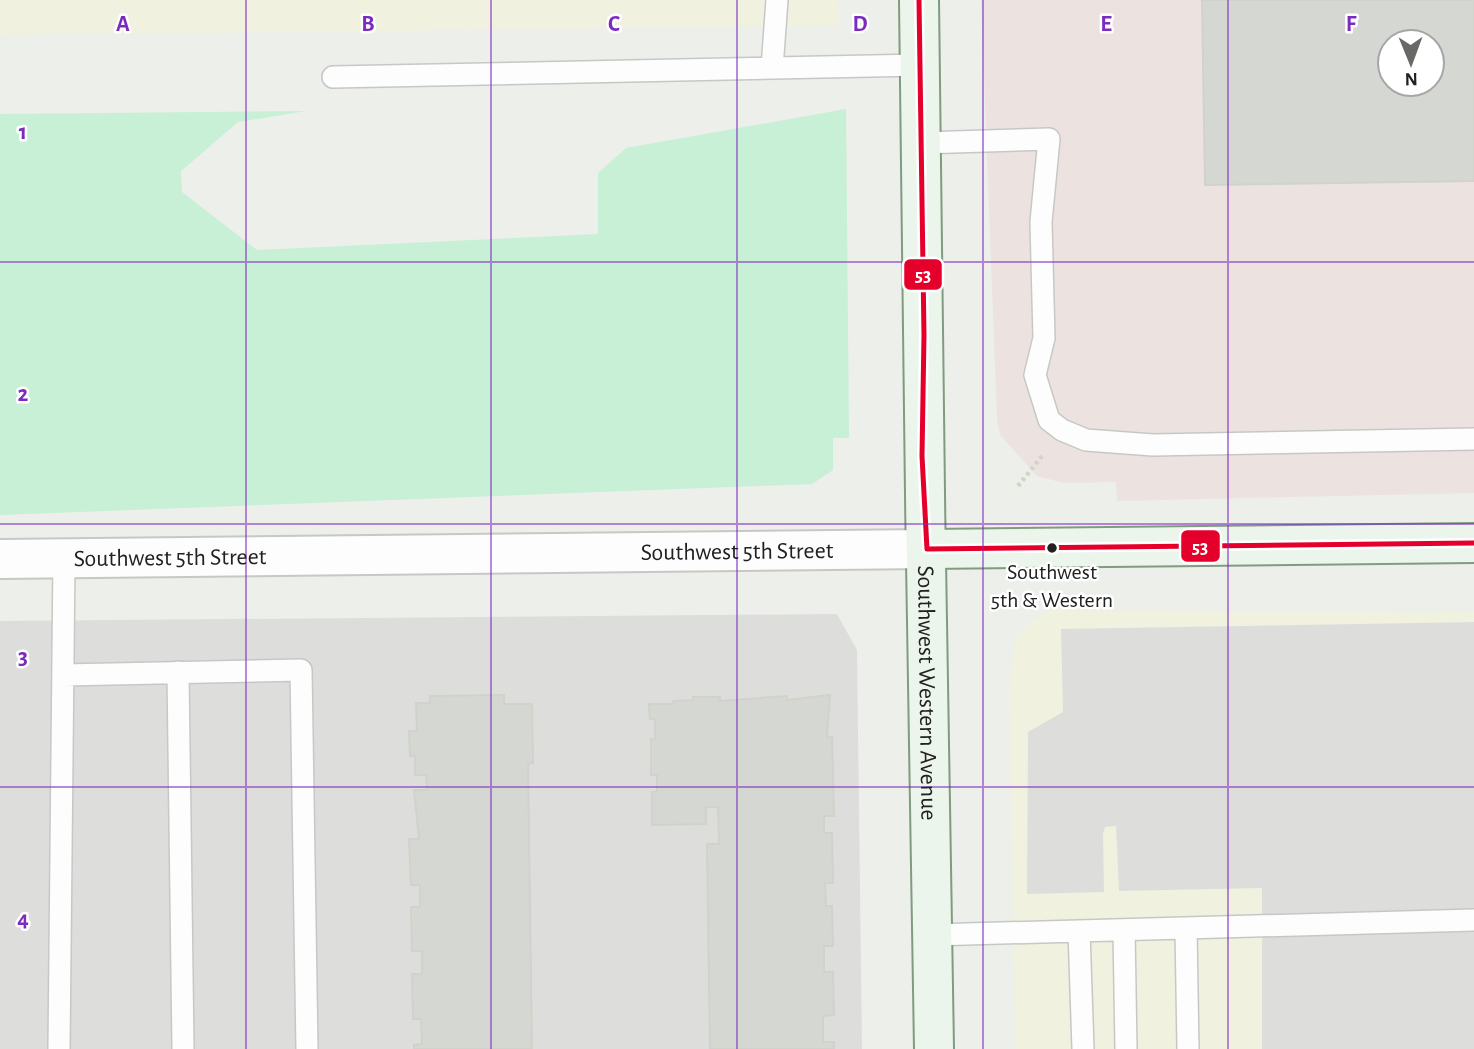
<svg xmlns="http://www.w3.org/2000/svg" width="1474" height="1049" font-family="'Alegreya Sans',sans-serif">
  <style>
    .residential { fill: #dddedb }
    .commercial { fill: #f0f1de }
    .industrial { fill: #ece3e0; fill-rule: evenodd }
    .grass { fill: #c7f0d6 }
    .parking { fill: #dddedc }
    .building { fill: #d5d8d2; stroke: #cfd3cb; stroke-width: 2; fill-rule: evenodd }
    .lines { fill: none; stroke-linecap: round; stroke-linejoin: round }
    .lane-casing { stroke: #c7c8c6; stroke-width: 24 }
    .street-casing { stroke: #c7c8c6; stroke-width: 42 }
    .secondary-casing { stroke: #819b80; stroke-width: 42 }
    .path { stroke: #d4d4c4; stroke-width: 4.5; stroke-dasharray: 3.5 3.5; stroke-linecap: butt }
    .lane { stroke: #fcfdfc; stroke-width: 21 }
    .street { stroke: #fcfdfc; stroke-width: 38 }
    .secondary { stroke: #ecf5ec; stroke-width: 38 }
    .bus-1-casing { stroke: #fff; stroke-width: 10 }
    .bus-1 { stroke: #e4002b; stroke-width: 5 }
    .grid { fill: none; stroke: #7b2cbf; stroke-width: 2; stroke-opacity: 0.55 }
    .bus-dot { fill: #212121; stroke: #fff; stroke-width: 2.5 }
    .labels { text-anchor: middle; stroke-width: 5; stroke-linejoin: round; paint-order: stroke }
    .bus-label { font-size: 22px; fill: #212121; stroke: #fff }
    .street-label { font-size: 24px; fill: #212121; stroke: #fff }
    .grid-label { font-size: 23px; text-anchor: middle; font-weight: bold; fill: #7b2cbf; stroke: #fff; stroke-width: 5; stroke-linejoin: round; paint-order: stroke }
    .line-badge { stroke: #fff; stroke-width: 2.5 }
    .badge-label { font-size: 19px; text-anchor: middle; font-weight: bold; fill: #fff }
  </style>
  <rect width="100%" height="100%" fill="#ecefea"/>
  <path class="residential" d="M837,614L857,650L862,1049H0V621Z"/>
  <path class="commercial" d="M0,0H838L839,26L0,35Z
    M1051,610L1474,612V1049H1015L1009,691L1014,639L1031,622Z"/>
  <path class="industrial" d="M981,0H1474V493L1117,501L1116,482L1064,483L1037,476L1000,435L997,419ZM1390,42H1432V84H1390Z"/>
  <path class="grass" d="M846,109L849,438H833V470L812,484L0,515V114L306,111L238,122L181,171L182,192L257,250L598,234V173L626,148Z"/>
  <path class="parking" d="M1474,622V1049H1262V888L1119,891L1116,826L1105,827L1103,833L1104,892L1027,894L1028,732L1063,712L1061,629Z"/>
  <path class="building" d="M1202,0H1474V181L1205,185ZM1390,42H1432V84H1390Z
    M504,695V704H532L533,763L528,764L532,1049H414V1045L422,1044L421,1019H413L412,974H422V951H412L411,907H420V885H411L409,839H419L414,790H427L426,775H415V756H410L409,731H417L416,703H430V696Z
    M830,695L827,737H832L834,816H824V833H832L833,883H825L826,906H832L833,946H824V972H833L834,1015L823,1016V1042H834V1049H710L707,844H719L718,807H706V824L652,825V792H657V775H651V739H655V719H650L649,704H673V701L693,700V697H720V701L787,696V700Z"/>
  <g class="lines">
    <defs>
      <path id="lane" d="M772,68L777,0
        M333,77L920,65
        M921,143L1049,139L1041,222L1044,338L1035,375L1049,420L1062,430L1086,440L1153,445L1474,439
        M178,672L183,1049
        M63,675L301,670L307,1049
        M1186,928L1188,1049
        M1124,930L1126,1049
        M1079,931L1083,1049
        M932,935L1474,920
        M59,1049L64,558"/>
      <g id="street">
        <path id="s1" d="M0,559L927,549"/>
      </g>
      <g id="secondary">
        <path id="s2" d="M919,0C924,350 926,699 934,1049"/>
        <path d="M927,549L1474,543"/>
      </g>
    </defs>
    <use href="#lane" class="lane-casing"/>
    <use href="#street" class="street-casing"/>
    <use href="#secondary" class="secondary-casing"/>
    <path class="path" d="M1018,486L1042,456"/>
    <use href="#lane" class="lane"/>
    <use href="#street" class="street"/>
    <use href="#secondary" class="secondary"/>
    <defs>
      <path id="bus-1" d="M919,0L924,335L922,456L927,549
        M927,549L1474,543"/>
    </defs>
    <use href="#bus-1" class="bus-1-casing"/>
    <use href="#bus-1" class="bus-1"/>
  </g>
  <path class="grid" d="M246,0V1049M491,0V1049M737,0V1049M983,0V1049M1228,0V1049M0,262H1474M0,524H1474M0,787H1474"/>
  <circle class="bus-dot" cx="1052" cy="548" r="6"/>
  <g class="labels">
    <g class="bus-label">
      <text x="1052" y="579">Southwest<tspan x="1052" dy="28">5th &amp; Western</tspan></text>
    </g>
    <g class="street-label">
      <text dy="8" stroke="none"><textPath href="#s1" startOffset="737">Southwest 5th Street</textPath></text>
      <text dy="8" stroke="none"><textPath href="#s1" startOffset="170">Southwest 5th Street</textPath></text>
      <text dy="8" stroke="none"><textPath href="#s2" startOffset="693">Southwest Western Avenue</textPath></text>
    </g>
  </g>
  <g class="grid-label">
    <text x="123" y="31">A</text>
    <text x="368" y="31">B</text>
    <text x="614" y="31">C</text>
    <text x="860" y="31">D</text>
    <text x="1106" y="31">E</text>
    <text x="1351" y="31">F</text>
    <text x="23" y="139">1</text>
    <text x="23" y="401">2</text>
    <text x="23" y="664">3</text>
    <text x="23" y="926">4</text>
  </g>
  <g class="line-badge">
    <rect x="903" y="258" width="40" height="33" rx="7" fill="#e4002b"/>
    <rect x="1180" y="529" width="41" height="34" rx="7" fill="#e4002b"/>
  </g>
  <g class="badge-label">
    <text x="923" y="281">53</text>
    <text x="1200" y="553">53</text>
  </g>
  <g transform="translate(1411 63) rotate(179)"><circle r="33" fill="#ffffff" stroke="#a6a6a6" stroke-width="2"/>
  <path d="M0-5L12 26L0 18L-12 26Z" fill="#686967"/>
  <text y="-10" font-size="19" font-weight="bold" text-anchor="middle" fill="#212121">N</text>
  </g>
</svg>
